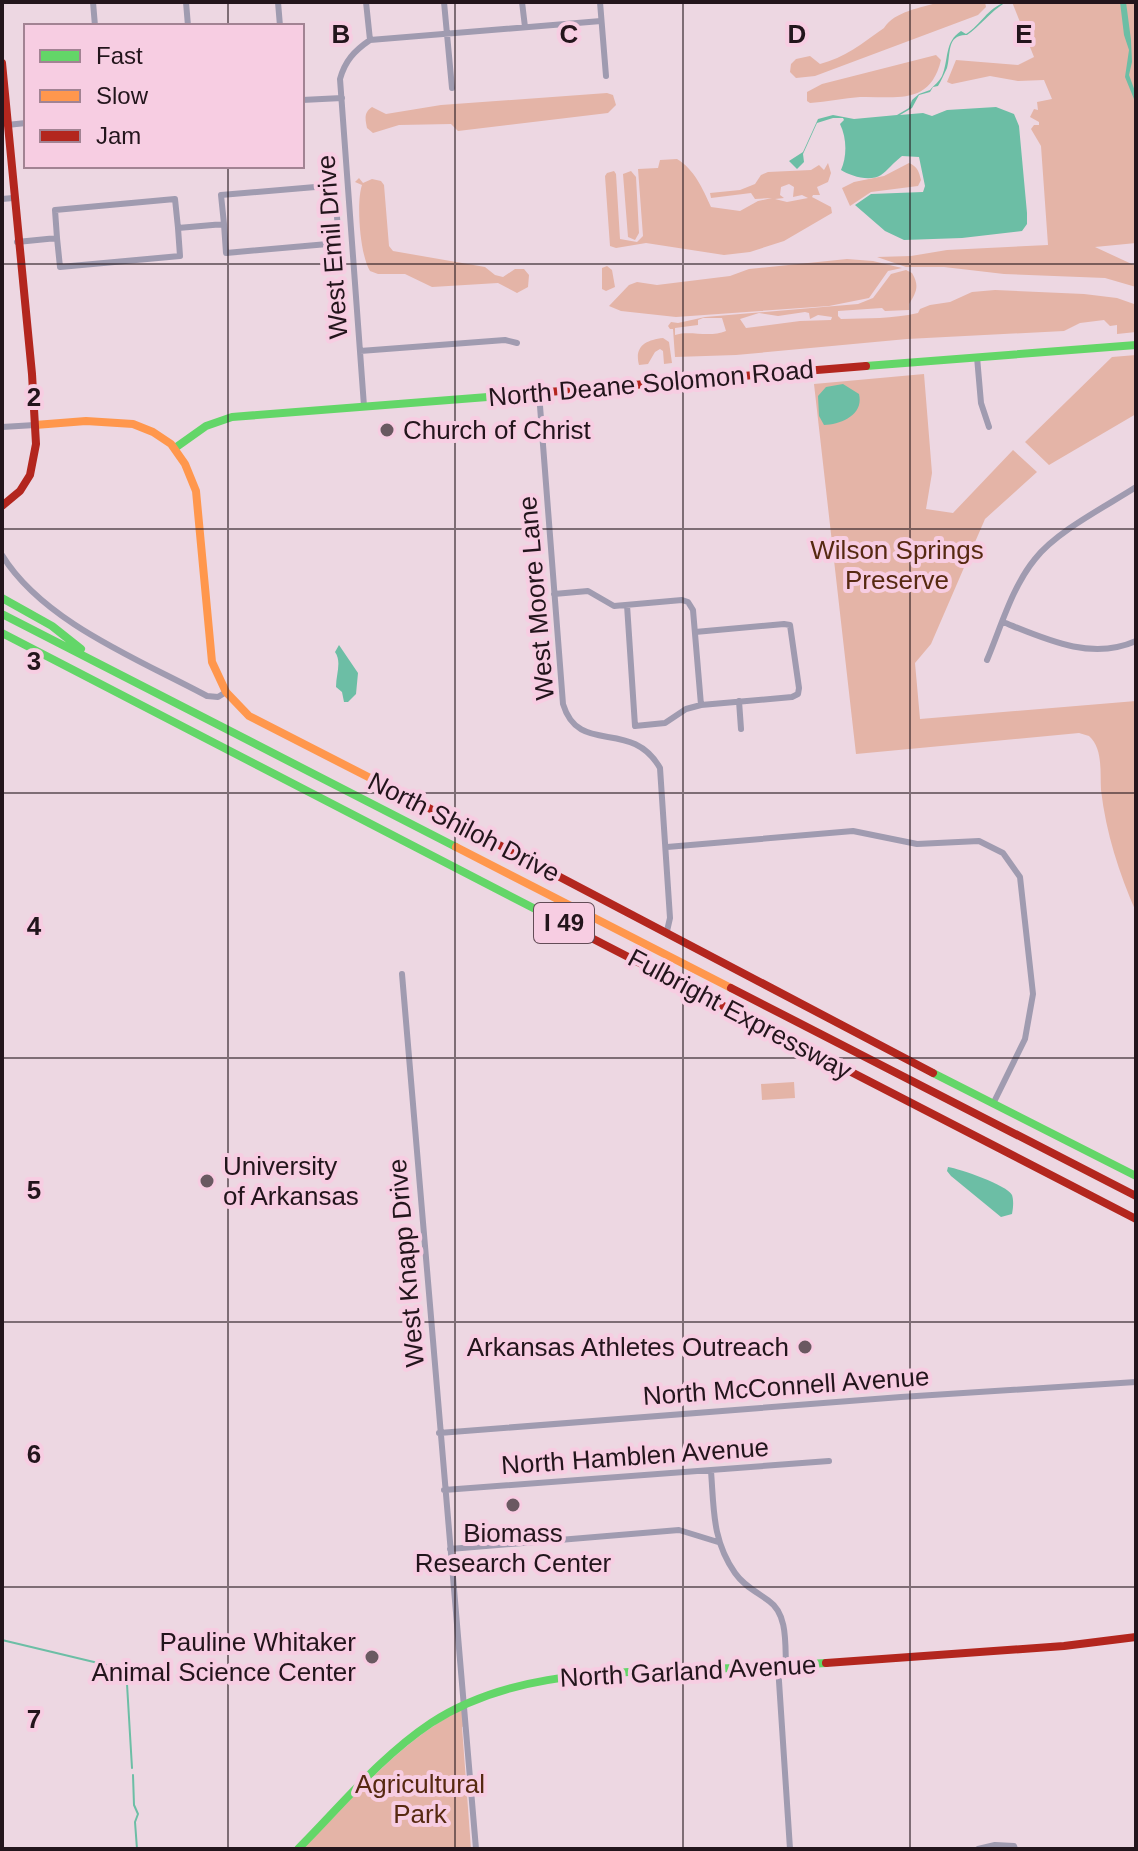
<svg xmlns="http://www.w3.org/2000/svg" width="1138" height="1851" font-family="Arial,sans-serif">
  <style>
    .green { fill: #e4b4a7; fill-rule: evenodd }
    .water { fill: #6cbea5 }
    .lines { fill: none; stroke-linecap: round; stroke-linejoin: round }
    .stream { stroke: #6cbea5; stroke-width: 2 }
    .street { stroke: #a09bb0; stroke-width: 6 }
    .fast { stroke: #63d668; stroke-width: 8 }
    .slow { stroke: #ff974d; stroke-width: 8 }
    .jam { stroke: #b3261e; stroke-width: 8 }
    .grid { fill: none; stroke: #23151c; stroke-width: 2; stroke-opacity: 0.55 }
    .poi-dot { fill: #6a5961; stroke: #f7cde2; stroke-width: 3 }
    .labels { text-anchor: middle; stroke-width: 8; stroke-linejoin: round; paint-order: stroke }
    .shield { fill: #f7cde2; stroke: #634c57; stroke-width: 2 }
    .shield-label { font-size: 24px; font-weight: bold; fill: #23151c }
    .street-label { font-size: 26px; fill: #23151c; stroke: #f7cde2 }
    .poi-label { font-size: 26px; fill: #23151c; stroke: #f7cde2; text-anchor: start }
    .park-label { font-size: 26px; fill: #562911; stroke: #f7cde2 }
    .grid-label { font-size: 26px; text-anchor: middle; font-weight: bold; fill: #23151c; stroke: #f7cde2; stroke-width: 8; stroke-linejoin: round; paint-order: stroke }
  </style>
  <rect width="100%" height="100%" fill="#edd7e2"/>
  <path class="green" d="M939,2H985L986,7L978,15L815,76L796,78L790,72L791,64L796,59L810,56L820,64C844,58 863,43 884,28C895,11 921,8 939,2Z
    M1012,2H1136V243L1095,247L1136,266V287L1105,278L1004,274L944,267H906L877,257L911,256L947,250L1048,245L1041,146L1031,129L1034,125H1039V122L1030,117L1034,109L1038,110L1037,102L1052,99L1044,80L1018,81L990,76L952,84L947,82L956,60L1018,65L1034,57Z
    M936,55L941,60C930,106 896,96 860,97C844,98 827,102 810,103L807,101V92L822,84Z
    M607,93L613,95L616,105L608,113L458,131L451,124L399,125L373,133L367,128C365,119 364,112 372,107L386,114L441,105Z
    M677,159C694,169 703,189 711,207L740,211L758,201L772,198L755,199L751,193L711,198L710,193L740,190L755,184L761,175L768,172L811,170L819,165L824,170L828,163L831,173L828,182L817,187L820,195H813L812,197L831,207L832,213L784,241L750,252L724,255L646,243L616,248L610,246L605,176L607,173L614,171L616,174L620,239L637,242L643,236L638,169L658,168L660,160ZM789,184L794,187L793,197L802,195L808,198L787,202L775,199L784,198L780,195L781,187Z
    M909,163C918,167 919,172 921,180L918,186L871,192L850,206L842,188L854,182L884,176Z
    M631,171L636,177L639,233L635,240L628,237L623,174Z
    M359,178L363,183L372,179L381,181L384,185L389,246L393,251L485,267L495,275L503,277L515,269H524L529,275L528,287L517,293L498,283L432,287L405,274H378L370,271C360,255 356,203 362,185L355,182Z
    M847,259L873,261L902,268L888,271L869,298L829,306L676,317L621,311L609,306L629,285L637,282L657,285L730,276L749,269Z
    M607,266L612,270L615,287L606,291L602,289V268Z
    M906,270L912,273C920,286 916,293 909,304V310L885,311L882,308L838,311V316L841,319C868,318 892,319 918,313L920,309L930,305L950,302L972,292L995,290L1084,294L1117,298L1134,304L1136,332L1117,334V325L1110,326L1104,320L1080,323L1064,331L907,339L736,355L675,357L673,329H670L668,326L671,322L678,323L705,317L858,304L873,298L891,274ZM805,312L809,313L810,319L818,315L832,317L831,320L800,321L746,328L740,319L759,313L778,316ZM703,318H722L726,331C709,338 690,330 675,335V328L698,325V320Z
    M663,338L669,342L672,363L664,364L663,351L660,349L655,352L648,364L639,365C634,346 646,340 663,338Z
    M1136,355V414L1049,465L1025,442L1112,357Z
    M924,374L932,473L926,509L953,513L1013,450L1037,472L985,519L931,644L915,663L920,719L1136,701V912C1119,873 1106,833 1101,790C1100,772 1103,748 1089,736L1079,733L856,754L814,384Z
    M794,1082L795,1098L762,1100L761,1084Z
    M461,1710L464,1712L465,1726L462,1727L471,1849H303C351,1801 399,1741 461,1710Z"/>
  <path class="water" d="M1006,2C990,12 980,26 967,35C946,34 951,55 947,68C944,74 941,81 938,86L933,87L930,92L919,95L912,108L900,115L923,113L932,116L947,110L996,107L1014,114L1019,126L1027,213V224L1022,231L962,238L904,240L885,231L855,205L871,194L923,192L925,186L919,157L902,156C894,162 887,171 881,175C870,182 850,176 841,170C847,157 847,138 840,124L844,120L843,118H833L817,123L803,154L804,162L797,169L789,161L803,152L818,119L833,115L854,119L897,115L909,108L912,100L919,94L930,90C934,85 939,82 942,76C949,60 944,42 961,31L966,34C981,25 987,8 1006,2Z
    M1120,2H1126L1131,40L1132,62L1129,75L1136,94V104L1125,77L1129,50L1124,35Z
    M843,384L859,394C864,415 841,424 824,425L819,416L818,396L826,387Z
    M339,645L358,673L356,694L348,702H344L342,692L336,687C336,674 342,662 335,652Z
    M948,1167C960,1169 1007,1185 1012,1195C1014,1201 1013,1209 1012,1214L1001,1217L951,1176L947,1171Z"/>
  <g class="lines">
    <path class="stream" d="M2,1640L119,1668L127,1684L132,1768
      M133,1775L134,1805L138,1814L135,1822L137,1849"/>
    <path class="street" d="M93,2L95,26
      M186,2L188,26
      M278,2L280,26
      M366,2L370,40
      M444,2L452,88
      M522,2L525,27
      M600,2L606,76
      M302,100L342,98
      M7,125L26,123
      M2,199L13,198
      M57,238L55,210L175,199L178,228
      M17,242L57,238L60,267L180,256L178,228L224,224L226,253L339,243L335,191L327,186L221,195L224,224
      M360,351L505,340L517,343
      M977,357L981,403L989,427
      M539,393L563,704C579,757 631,717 660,768L670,918L667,931
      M364,406L340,79C345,61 354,51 370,40L601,21
      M2,427L35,425
      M2,555C43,622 140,660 207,696L218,697L226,692
      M554,594L588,591L614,606L682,600L688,602L693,610L701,705
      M627,605L635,726L665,723L686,709L701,705L792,697L798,694L799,688L790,625L784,624L695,632
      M1003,622C1045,639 1091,661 1136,641
      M987,660C1001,627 1012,587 1035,559C1057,531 1105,507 1136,487
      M739,701L741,729
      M667,847L853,831L917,844L979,841L1003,853L1020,877L1033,994L1025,1039L993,1104
      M402,974L476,1849
      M439,1433L901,1397L1136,1382
      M711,1471C714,1509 712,1540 735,1573C744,1586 757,1592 769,1601C788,1614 785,1645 786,1666
      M444,1490L829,1461
      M450,1549L679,1530L718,1542
      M778,1666L790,1849
      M978,1849L995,1845L1014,1846L1015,1849"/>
    <path class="fast" d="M866,366L1136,345
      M175,448L206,426L232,417L512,395
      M2,598L52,626L81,649
      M2,614L456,847
      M2,633L543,913
      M933,1073L1136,1176
      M298,1849C341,1806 380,1757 431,1723C504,1675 594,1673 679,1670C728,1669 777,1666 826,1663"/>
    <path class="slow" d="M35,425L86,421L133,424L153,432L171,444L185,464L196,491L212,662L226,692L249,716L423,805
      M456,847L731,988"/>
    <path class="jam" d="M2,63L32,374L36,444L30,475L20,491L2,506
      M512,395L866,366
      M423,805L933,1073
      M543,913L1136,1219
      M731,988L1136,1196
      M826,1663L1064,1646L1136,1637"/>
  </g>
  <path class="grid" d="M228,2V26M455,2V1849M683,2V1849M910,2V1849M228,166V1849M2,264H1136M2,529H1136M2,793H1136M2,1058H1136M2,1322H1136M2,1587H1136"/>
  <g class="poi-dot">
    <circle cx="387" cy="430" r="8"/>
    <circle cx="207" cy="1181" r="8"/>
    <circle cx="805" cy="1347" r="8"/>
    <circle cx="513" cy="1505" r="8"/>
    <circle cx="372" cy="1657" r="8"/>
  </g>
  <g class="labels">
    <rect class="shield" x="534" y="903" width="60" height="40" rx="6"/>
    <g class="shield-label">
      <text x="564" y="931">I 49</text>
    </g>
    <g class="street-label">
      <text transform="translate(332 247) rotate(-94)" y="9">West Emil Drive</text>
      <text transform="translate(651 383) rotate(-5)" y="9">North Deane Solomon Road</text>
      <text transform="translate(536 598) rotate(-95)" y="9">West Moore Lane</text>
      <text transform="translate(464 827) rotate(27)" y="9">North Shiloh Drive</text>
      <text transform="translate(740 1014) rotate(28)" y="9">Fulbright Expressway</text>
      <text transform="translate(406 1263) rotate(-95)" y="9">West Knapp Drive</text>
      <text transform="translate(786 1386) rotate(-4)" y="9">North McConnell Avenue</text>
      <text transform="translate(635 1456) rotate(-4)" y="9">North Hamblen Avenue</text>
      <text transform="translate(688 1671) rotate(-3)" y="9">North Garland Avenue</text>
    </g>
    <g class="poi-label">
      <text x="403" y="439">Church of Christ</text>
      <text x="223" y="1175">University<tspan x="223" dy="30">of Arkansas</tspan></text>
      <text x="789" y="1356" text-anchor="end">Arkansas Athletes Outreach</text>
      <text x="513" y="1542" text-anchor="middle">Biomass<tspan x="513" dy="30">Research Center</tspan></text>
      <text x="356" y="1651" text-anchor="end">Pauline Whitaker<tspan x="356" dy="30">Animal Science Center</tspan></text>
    </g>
    <g class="park-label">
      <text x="897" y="559">Wilson Springs<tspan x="897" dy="30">Preserve</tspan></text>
      <text x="420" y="1793">Agricultural<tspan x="420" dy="30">Park</tspan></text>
    </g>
  </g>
  <g class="grid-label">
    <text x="341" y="43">B</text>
    <text x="569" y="43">C</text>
    <text x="797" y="43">D</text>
    <text x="1024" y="43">E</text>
    <text x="34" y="406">2</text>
    <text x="34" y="670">3</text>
    <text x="34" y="935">4</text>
    <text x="34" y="1199">5</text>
    <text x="34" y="1463">6</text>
    <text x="34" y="1728">7</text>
  </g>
  <rect width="1138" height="1851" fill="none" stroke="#23151c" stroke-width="8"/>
  <rect x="24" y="24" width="280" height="144" fill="#f7cde2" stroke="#a28393" stroke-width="2"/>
  <rect x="40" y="50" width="40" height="12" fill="#63d668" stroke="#a28393" stroke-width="2"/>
  <text x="96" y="64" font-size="24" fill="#23151c">Fast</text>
  <rect x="40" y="90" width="40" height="12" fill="#ff974d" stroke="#a28393" stroke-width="2"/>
  <text x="96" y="104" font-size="24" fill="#23151c">Slow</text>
  <rect x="40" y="130" width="40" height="12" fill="#b3261e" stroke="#a28393" stroke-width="2"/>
  <text x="96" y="144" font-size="24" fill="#23151c">Jam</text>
</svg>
